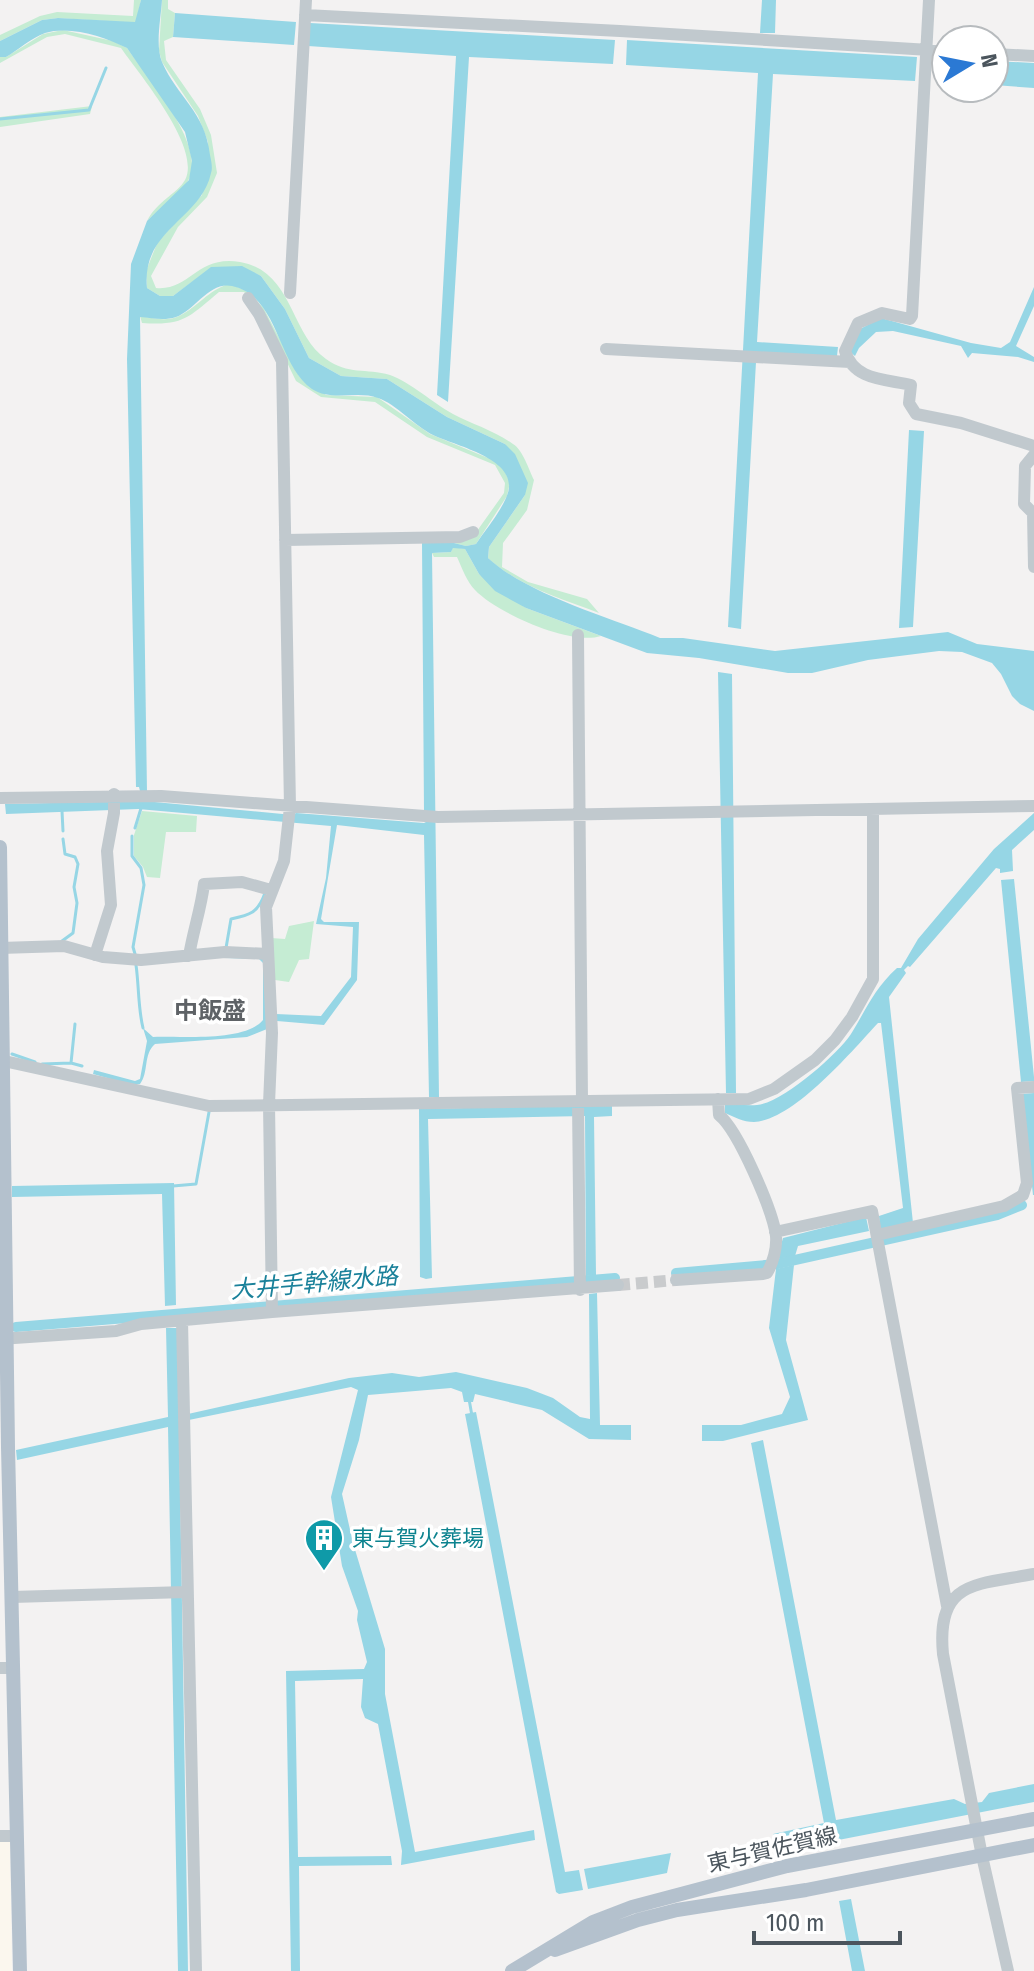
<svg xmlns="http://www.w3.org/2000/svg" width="1034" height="1971" font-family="'Fira Sans Condensed','Noto Sans JP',sans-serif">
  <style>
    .commercial { fill: #fbf7ee }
    .green { fill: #c5ecd3 }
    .water { fill: #96d6e5 }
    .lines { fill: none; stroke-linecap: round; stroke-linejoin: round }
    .stream { stroke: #96d6e5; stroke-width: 3 }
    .canal { stroke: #96d6e5; stroke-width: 10 }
    .minor-tunnel { stroke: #c9cbcd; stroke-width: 12; stroke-dasharray: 12 6; stroke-linecap: butt }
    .minor { stroke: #c1c9ce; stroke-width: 12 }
    .major { stroke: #b4c1cd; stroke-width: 14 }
    .labels { text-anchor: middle; stroke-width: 7; stroke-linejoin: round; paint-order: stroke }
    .culture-label { font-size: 22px; fill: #0d838f; stroke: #fff; text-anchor: start }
    .street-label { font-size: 22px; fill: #4b555d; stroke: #fff }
    .neighbourhood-label { font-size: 24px; font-weight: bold; fill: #5e6266; stroke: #fff }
    .water-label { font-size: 24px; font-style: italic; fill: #1a819a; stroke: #fff }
  </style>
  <rect width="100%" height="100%" fill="#f3f2f2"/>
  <path class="commercial" d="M10,1840L12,1971H0V1841Z"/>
  <path class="green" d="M134,0H141L136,23L58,18L42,20L0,41V35L40,16L57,12L133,16Z
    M162,0H168V9L175,13L173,37L164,41L166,60L200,109L211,135L217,173L207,197L178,227L151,276L156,288C191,291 196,255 240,262C293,271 290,334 326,359C348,375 366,368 390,375C410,382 433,403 453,414C472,424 495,431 513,444C523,450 529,470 534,480L527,510L503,543L502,567L528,582L587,599L599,613C560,598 519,587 488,558L489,547L525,495L505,444L447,417L387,379L341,376L309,358L285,309L261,276L242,267L211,268L173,296H160L147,288L146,271L158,241L202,195L208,142L198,116L162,62L159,51Z
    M63,30L113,41L127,48C146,75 209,148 188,181C178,196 159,209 147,221C157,201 177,194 185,180C202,148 139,74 121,48L65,34L47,37L0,63V57H6L43,34Z
    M92,106L90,114L0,127V117Z
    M229,284L245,290L263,307L299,376L326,395L377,397L430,434L493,460L503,468L510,482L507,496L476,544L466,546L450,542L472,538L504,493L505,483L495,465L427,437L375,402L321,397L296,381L261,309L244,292H219C189,317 184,326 142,323L140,316C152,318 167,322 179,316C198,307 208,290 229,284Z
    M453,547L465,549L479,574L526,608L601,636C570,646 497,613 475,590C467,582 462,568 457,557H434L432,553L451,552Z
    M142,811L197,816L196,832H166L160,878L147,877L143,867L134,856V835Z
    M314,921L309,959L299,960L289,982L275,980L271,938L285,939L289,926Z"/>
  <path class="water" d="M141,0H162C161,18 155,45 162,62C177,97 205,111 210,155C211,160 213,168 211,173C201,220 141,229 147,288L160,296H173L211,267L242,266L261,276L285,309L309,358L341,376L387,379L447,417L505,444L515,454L528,483L525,495L489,547L488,558C528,595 609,617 660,638H683L775,651L948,632L977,644L1034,651V711L1020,704L1012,696L1001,674L992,663L962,652L939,651L868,660L812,673H788L699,658L647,653L526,608L495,591L479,574L465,549L453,548L451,552L432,553L439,1097H429L424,835L337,825L321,919L324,922H359L357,980L324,1025L277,1021L276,1014L321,1016L351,977L353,927L316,924L326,878L331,826L138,809L6,814L5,804L144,801L293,815L296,813L424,823L428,821L424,812L422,543L450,542L466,546L476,544C486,529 499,514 506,498C524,460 458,447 433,435C415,426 396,404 378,398C357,390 332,402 312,389C277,365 279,296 232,286C210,281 195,310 176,317C164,321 152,318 140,317L147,792L140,791L139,787H136L127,359L131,264L147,221L189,180L192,161L185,132L127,48C105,37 70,25 45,33C31,38 18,50 6,57H0V41L42,20L58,18L135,22Z
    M762,0H776L775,33H760Z
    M175,13L296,22L294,45L173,37Z
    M310,23L615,40L613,64L469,57L448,402L437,395L456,56L308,46Z
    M627,40L917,57L915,81L773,74L757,342L838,347L837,356L756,362L741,629L728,627L758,73L626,65Z
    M994,61L1034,63V88L994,85Z
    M1034,287V306L1016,346L1034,357V362L1018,357L972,353L968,358L961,346L893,331L876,332L859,348L855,356L850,352L860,329L881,318L971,343L1001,348L1010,342Z
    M909,430L924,431L913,627L899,628Z
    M718,672L732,674L736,1093H726Z
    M1034,813V830L1012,850L1013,871L1000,873V869L996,868L910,967L908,966L904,970L906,973L889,997L913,1223L880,1229L879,1216L903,1208L881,1023H878C852,1051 794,1120 754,1122C743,1122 734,1117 725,1113V1104C736,1104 747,1106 757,1105C782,1103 837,1055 851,1034C867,1008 874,989 897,968H901L918,939L994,849Z
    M1014,879L1034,1077V1081L1021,1082L1001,880Z
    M260,956L265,961L267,1029L247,1037L155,1044C143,1054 149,1073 140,1084L132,1085L93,1074L94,1070L135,1081L140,1079L147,1041L143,1028L153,1037C181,1036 245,1042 263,1020V963L259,959L225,958Z
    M1034,1093V1195H1033L1022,1094Z
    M612,1105V1116L594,1117L596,1275L586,1276L585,1116L428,1119L432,1278L426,1279L420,1277L419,1109Z
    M174,1183L176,1305L165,1306L162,1194L12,1197V1186Z
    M866,1217L869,1231L798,1246L795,1256L777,1259L783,1238Z
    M794,1265L786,1340L808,1420L723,1441H702V1425H741L782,1414L790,1397L769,1328L776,1269Z
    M597,1293L600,1425H631V1440L589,1439L542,1410L475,1394L473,1402H464L462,1392L451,1388L368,1395L359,1440L342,1494L353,1543L385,1649V1694L415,1852L534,1830L535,1840L401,1865L402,1851L378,1724L365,1718L361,1707L363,1679L295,1681L298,1857L391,1856L392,1865L299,1866L300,1971H291L286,1671L364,1669L367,1662L357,1620L358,1611L342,1566L331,1497L358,1390L351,1387L179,1422L188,1971H178L168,1427L17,1460L16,1450L168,1417L166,1328H177L179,1416L349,1378L392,1373L419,1377L456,1372L527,1388L553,1398L580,1417L590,1419L589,1294Z
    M476,1412L565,1872L579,1870L583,1890L559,1894L556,1892L465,1414Z
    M763,1440L836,1820L954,1799L965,1804L982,1802L989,1793L1034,1784V1802L787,1850L773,1834L824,1823L751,1443Z
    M671,1853L667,1873L588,1889L584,1869Z
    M851,1899L865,1971H852L839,1901Z"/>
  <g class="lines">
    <path class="stream" d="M0,119L89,110L106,68
      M62,811L63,831
      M135,828L142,805
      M132,836V856L141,868L144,885L133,947L135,954
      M62,941L73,933L77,903L74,887L78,864L75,857L65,854L63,839
      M226,948L231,919C250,915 258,913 265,893
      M136,965C139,986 138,1008 143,1028
      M12,1054L35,1062
      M71,1063L75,1024
      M42,1064L71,1063L82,1066
      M173,1186L196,1184L209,1112
      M469,1399L472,1416"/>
    <path class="canal" d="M676,1273L777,1264L997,1215L1022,1205
      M16,1327L615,1278"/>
    <path class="minor-tunnel" d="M618,1285L676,1280"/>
    <path class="minor" d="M929,0L912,316L910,319L882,313L858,323L845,351C854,381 886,379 911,385L909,403L916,414L961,423L1034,446
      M305,15L620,31L946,51
      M994,54L1034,56
      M290,293L306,0
      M248,298L259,314L282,361L290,807L284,861L266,907L272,1033L269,1104L272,1312
      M606,349L850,362
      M1034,455L1025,466L1024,504L1033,513L1034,567
      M285,540L460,537L473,532
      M578,635L582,1101
      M0,798L161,796L438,817L1034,806
      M0,948L64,946L103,957L141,960L225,952L268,954
      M95,955L111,905L107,851L114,813V794
      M189,956C193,931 201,909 204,884L242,882L271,890
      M0,1060L209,1106L749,1099L774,1089L815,1060L835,1040L852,1017L873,979V810
      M578,1101L580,1290
      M775,1232L872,1211L947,1606
      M877,1235L1004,1206L1023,1195L1027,1183L1017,1088L1034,1087
      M676,1280L763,1274L767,1273C773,1263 777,1248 776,1236C773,1211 738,1130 719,1115L718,1099
      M182,1321L196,1971
      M0,1339L116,1331L141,1324L272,1312L618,1285
      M12,1597L186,1592
      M0,1668H12
      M0,1836H17
      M1008,1971L982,1856L943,1654C936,1580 976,1585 1034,1574"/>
    <path class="major" d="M0,847L8,1447L20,1971
      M555,1950L638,1920L677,1910L806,1890L1034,1845
      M512,1971L593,1922L632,1907L787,1866L1034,1819"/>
  </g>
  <defs>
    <symbol id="building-pin" viewBox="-11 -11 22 30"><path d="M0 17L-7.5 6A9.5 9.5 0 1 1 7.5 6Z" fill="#0f9aa8" stroke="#fff"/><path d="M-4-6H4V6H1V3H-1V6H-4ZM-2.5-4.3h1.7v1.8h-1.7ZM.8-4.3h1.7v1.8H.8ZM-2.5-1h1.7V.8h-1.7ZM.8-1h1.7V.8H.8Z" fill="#fff"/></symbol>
  </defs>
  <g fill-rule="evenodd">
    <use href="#building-pin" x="302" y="1516" width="44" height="60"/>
  </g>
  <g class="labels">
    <g class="culture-label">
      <text x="352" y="1546">東与賀火葬場</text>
    </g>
    <g class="street-label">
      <text transform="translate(772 1849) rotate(-13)" y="8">東与賀佐賀線</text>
    </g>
    <g class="neighbourhood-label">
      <text x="210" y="1019">中飯盛</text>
    </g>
    <g class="water-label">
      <text transform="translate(314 1283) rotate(-5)" y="8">大井手幹線水路</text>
    </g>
  </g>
  <g transform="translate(970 64) rotate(80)"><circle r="38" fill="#ffffff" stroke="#b7bbbe" stroke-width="2"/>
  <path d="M0-6L14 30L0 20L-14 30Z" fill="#2b79d4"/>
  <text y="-12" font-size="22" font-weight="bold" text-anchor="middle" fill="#4b555d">N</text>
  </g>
  <path d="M754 1931v12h146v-12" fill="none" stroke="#4b555d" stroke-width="4"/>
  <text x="766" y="1931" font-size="24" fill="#4b555d" stroke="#ffffff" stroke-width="6" paint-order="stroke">100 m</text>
</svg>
